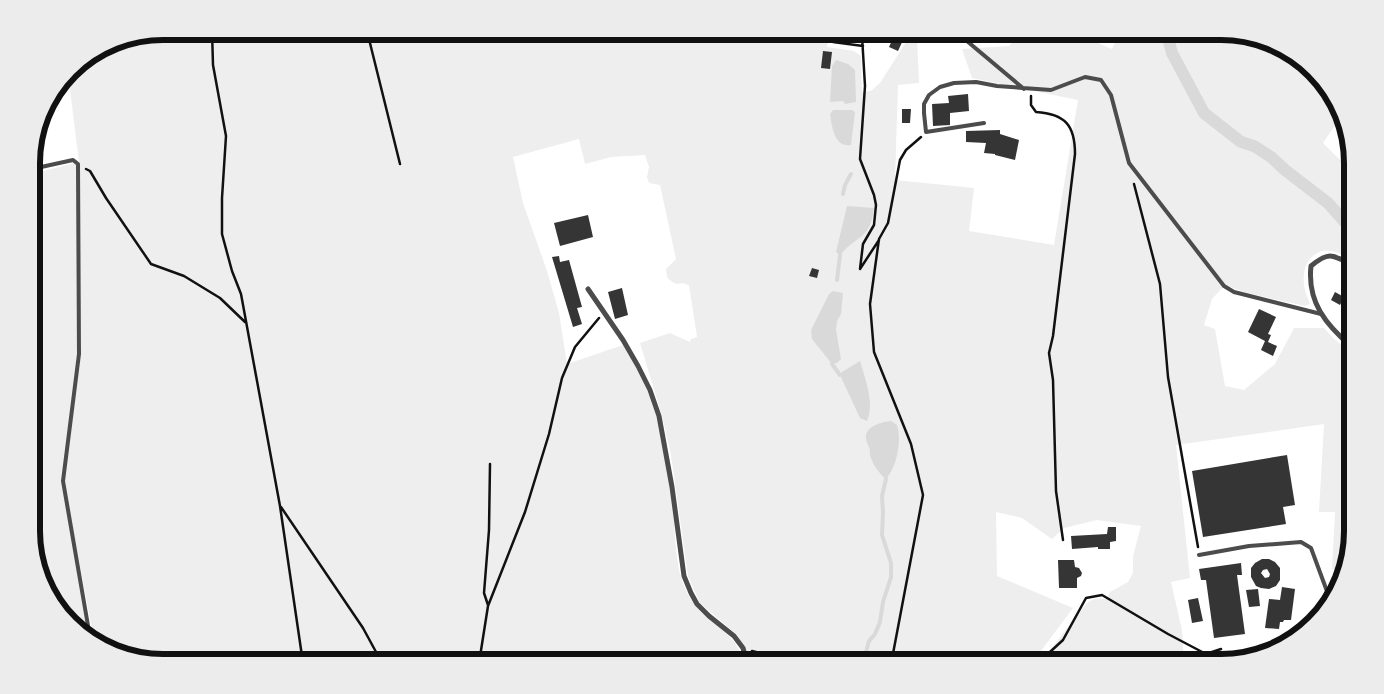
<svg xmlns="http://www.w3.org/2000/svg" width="1384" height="694" font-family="Figtree,sans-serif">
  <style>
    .green { fill: #eee }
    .water { fill: #d9d9d9 }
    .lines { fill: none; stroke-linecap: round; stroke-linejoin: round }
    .stream { stroke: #d9d9d9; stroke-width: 4 }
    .canal { stroke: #d9d9d9; stroke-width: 12 }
    .building { fill: #353535; fill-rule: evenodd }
    .path { stroke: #111; stroke-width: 2.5 }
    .service { stroke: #4c4c4c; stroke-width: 4 }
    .minor { stroke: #4c4c4c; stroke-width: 5 }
    .rim { fill: none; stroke: #111; stroke-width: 6 }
  </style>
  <rect width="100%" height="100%" fill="#fff"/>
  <path class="green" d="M163,31H860L857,38L853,40L829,37L827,47L854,51L861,56L862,92L871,91L880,83L910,36L917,38L919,83L898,85L895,180L974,188L969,231L1054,245L1078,100L972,78L962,49L1009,46L1018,36L1015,31H1070L1112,49L1120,31H1221L1279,45L1326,83L1340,118L1323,143L1352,172V260C1337,252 1323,244 1310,259C1304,267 1303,275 1304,285C1305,292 1308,298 1310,304L1305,306L1247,293L1225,285L1212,299L1204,325L1215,329L1225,386L1244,390L1275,364L1294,328H1324L1334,339L1352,353L1353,531L1344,570L1332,569L1335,512H1319L1324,424L1176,445L1190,578L1171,582L1182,630L1184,662L1040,663L1086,604C1093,598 1098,598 1107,599L1110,592L1128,582L1133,573V556L1141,526L1097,520L1064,528L1052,539L1022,518L996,512L997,576L1073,608L1032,663H752L736,634L700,603L688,576L671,455L662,416L640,343L670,333L690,342L691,339L697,337L689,285L682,283C675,285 672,282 667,277L666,269L676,259L660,185L649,183L647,177L649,167L645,155L611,157L585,164L579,139L513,157L523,203L547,271L559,313L567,364L623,345C636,368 650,391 657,417C664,446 669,477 673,507C675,531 675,564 684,586C688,595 693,604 700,611C716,627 741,638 742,663H163L105,649L94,640L64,481L81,353L78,288L79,354L63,481L90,637L58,611L32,549V174L79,162L68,74L76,64L113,41Z"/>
  <path class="water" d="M836,60L848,64L855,70L856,102L845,104L843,101L830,102L832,66Z
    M833,110H852L855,112L851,145C834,148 832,126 830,114Z
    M847,206L874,208C870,240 858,234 840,255L836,252Z
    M833,291L843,293L841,314L837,321L836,330L841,359L837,363L832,364L812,339L811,330L829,294Z
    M860,361C865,379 875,402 867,421L860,418L840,375L842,372Z
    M891,421L897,425C902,441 897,466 886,479C879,474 868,458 870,450C869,446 866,442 866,438C865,426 882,422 891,421Z"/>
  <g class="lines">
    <path class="stream" d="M843,194L845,185L851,174
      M837,280L840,255
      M832,364L840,375
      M856,663L866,652L869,641L875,634L880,622L883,602L891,577V563L882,535L883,512L882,496L886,479"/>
    <path class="canal" d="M1166,31L1172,53L1204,113L1241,142L1254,146L1271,157L1285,170L1328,203L1352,230"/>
  </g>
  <path class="building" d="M895,34L904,38L898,51L889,47Z
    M823,51L832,52L830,69L821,68Z
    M968,94L969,111L950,113V125L933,126L932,104L949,103L948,96Z
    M902,109H911L910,123H902Z
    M1000,130V134L1019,140L1015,160L995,155V154L984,153L986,143L966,142V131Z
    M588,215L593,237L560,246L554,223Z
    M559,256L560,262L569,260L582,307L577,308L582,324L573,327L552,257Z
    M812,268L819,270L817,278L809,276Z
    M622,288L628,315L615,319L608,292Z
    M1335,292L1344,297L1340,305L1331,300Z
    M1259,309L1276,317L1268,334L1271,335L1268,342L1277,346L1273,356L1261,350L1265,341L1248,332Z
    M1287,455L1295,505L1283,507L1286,524L1203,537L1192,471Z
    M1108,527H1116V541L1110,542V549H1098V547L1072,549L1071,536L1107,534Z
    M1262,559H1269L1275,562L1280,568V580L1276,586L1269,589L1261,588L1256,586L1251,577V568L1255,563ZM1267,569L1270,574L1269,577L1265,578L1261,573L1263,570Z
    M1058,560H1074L1075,567L1079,568L1082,573L1081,576L1077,578V588H1059Z
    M1241,563L1242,575H1237L1245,634L1214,638L1206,580H1201L1199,569Z
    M1282,587L1295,589L1291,620H1284L1283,622H1280L1279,629L1265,628L1269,599L1280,600Z
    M1258,589L1260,606L1249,607L1246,590Z
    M1198,598L1203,621L1192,623L1188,600Z"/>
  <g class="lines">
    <path class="path" d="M212,31L213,65L226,136L222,198V234L232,271L241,294L280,506L303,663
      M367,31L400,164
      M863,31L862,36L865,86L860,159L874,195L876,205L874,225L863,244L860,269L879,240
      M833,42L863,46
      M1031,96V105L1036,112C1065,114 1075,125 1075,154L1053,336L1049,353L1053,380L1056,491L1063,540
      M86,169L90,171L106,198L151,264L184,276L220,298L245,322
      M1134,184L1160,284L1168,377L1198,547
      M281,507L363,628L382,663
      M488,605L484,593L489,530L490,464
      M752,651L800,663
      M479,663L488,606L525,512L549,434L562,378L575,347L599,318
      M890,663L892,659L923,495L911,444L874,352L870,304L879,239L888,223L900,160L906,150L921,137
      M1038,663L1063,640L1086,598L1102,595L1168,634L1206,654L1221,649"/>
    <path class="service" d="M955,31L1024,89
      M984,123L926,132L924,113V104L929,95L940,87L954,83L976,82L997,86L1051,90L1085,77L1101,80L1111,95L1129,163L1224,286L1234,292L1321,314
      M32,169L73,160L78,164L79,354L63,481L90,637
      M1199,555L1249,546L1301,542L1311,548L1328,594
      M1309,624L1328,594L1334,596"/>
    <path class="minor" d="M1352,265C1333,255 1329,251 1311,266C1307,302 1326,325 1352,347
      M588,289L623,340L638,366L650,390L659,416L672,487L684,576L691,593L697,604L709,616L734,636L743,648L747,663"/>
  </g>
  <path d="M0 0H1384V694H0ZM163 40H1221A123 123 0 0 1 1344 163V531A123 123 0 0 1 1221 654H163A123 123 0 0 1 40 531V163A123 123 0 0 1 163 40Z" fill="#ececec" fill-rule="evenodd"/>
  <path class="rim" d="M163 40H1221A123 123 0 0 1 1344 163V531A123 123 0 0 1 1221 654H163A123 123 0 0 1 40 531V163A123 123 0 0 1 163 40Z"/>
</svg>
